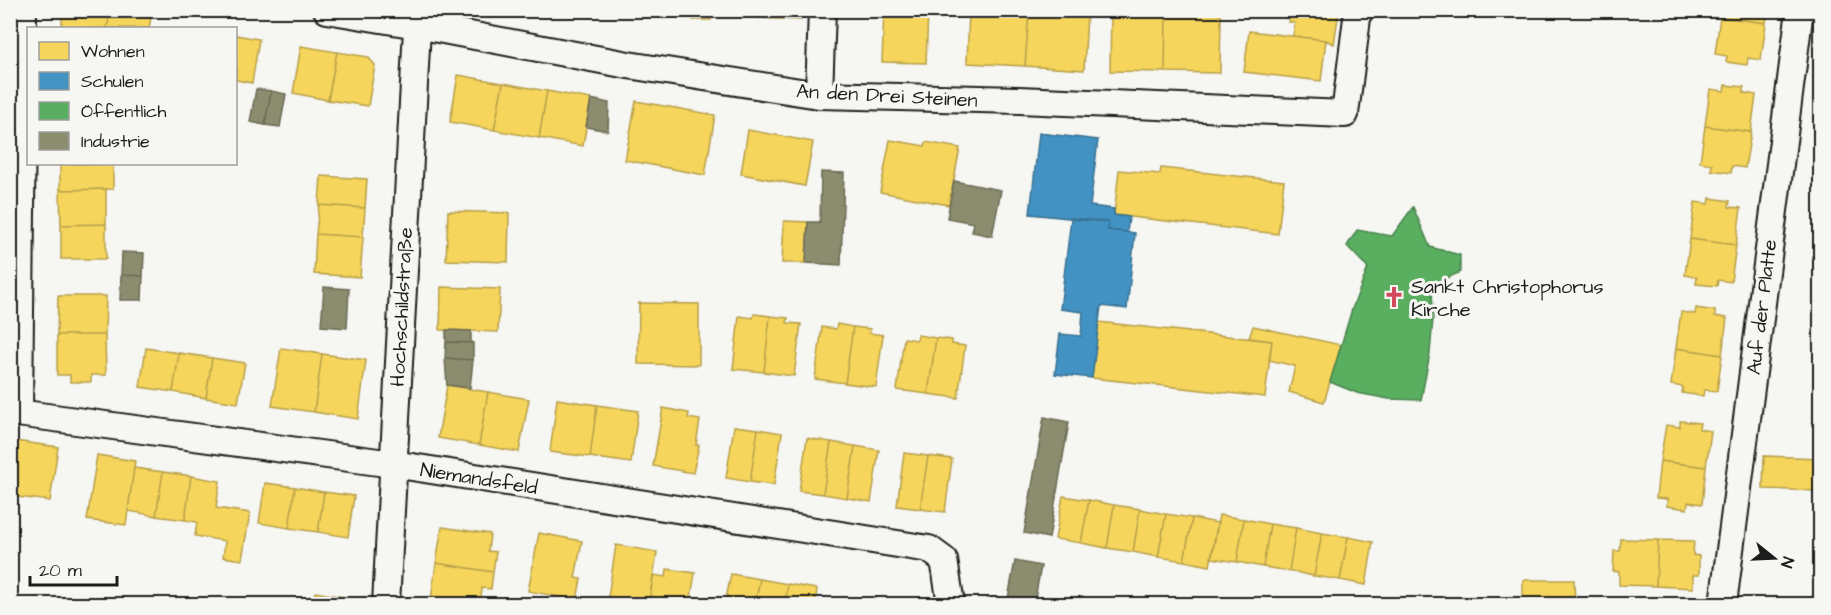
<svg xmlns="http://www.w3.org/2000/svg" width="1831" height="615" font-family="'Architects Daughter',sans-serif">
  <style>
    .homes { fill: #f6d55c; stroke: #b59e49; stroke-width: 1.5 }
    .schools { fill: #4393c3; stroke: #376f91; stroke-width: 1.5 }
    .public { fill: #5aae61; stroke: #47824c; stroke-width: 1.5 }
    .industry { fill: #8c8c6e; stroke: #6a6a55; stroke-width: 1.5 }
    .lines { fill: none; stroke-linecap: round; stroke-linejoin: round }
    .minor-casing { stroke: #1c1c1c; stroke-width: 30 }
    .minor { stroke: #f6f6f2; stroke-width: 26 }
    .labels { text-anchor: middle; stroke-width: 6; stroke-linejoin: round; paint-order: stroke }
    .street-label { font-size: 20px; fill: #1c1c1c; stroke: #f6f6f2 }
    .poi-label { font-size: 20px; fill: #1c1c1c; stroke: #f6f6f2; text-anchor: start }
  </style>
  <rect width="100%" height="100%" fill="#f6f6f2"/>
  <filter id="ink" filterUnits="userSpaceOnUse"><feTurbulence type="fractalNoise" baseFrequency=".0167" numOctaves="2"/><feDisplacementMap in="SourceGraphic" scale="12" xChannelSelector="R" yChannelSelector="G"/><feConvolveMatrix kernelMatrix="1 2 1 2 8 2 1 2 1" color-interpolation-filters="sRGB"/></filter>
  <g filter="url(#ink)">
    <path class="homes" d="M62,10L110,12L107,28H62Z
      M745,10L744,15L711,14V20H693V12L663,11Z
      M759,10H802L801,20L758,18Z
      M884,10H928L926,63L882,62Z
      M969,10L1029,11L1025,66L967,63Z
      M1291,10H1339L1334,44L1326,40L1293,36L1295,23L1289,22Z
      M1721,10H1768L1766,23L1720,17Z
      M1029,11L1087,14L1084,70L1025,66Z
      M110,12L151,18L149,28H107Z
      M1111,12L1166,13L1165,72L1110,71Z
      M1166,13L1221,14L1220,73L1165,72Z
      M1720,17L1766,23L1761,60L1748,58L1747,65L1726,62L1727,56L1715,54Z
      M1249,31L1326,40L1321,81L1244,72Z
      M236,35L259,39L252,83L236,80Z
      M301,46L337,52L328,100L293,93Z
      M337,52L368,57L375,65L368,106L328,100Z
      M458,75L503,83L494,130L450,122Z
      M503,83L547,91L539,138L494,130Z
      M1725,85L1744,87V93L1756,95L1751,132L1705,126L1710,89L1724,91Z
      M547,91L591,99L583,146L539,138Z
      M636,101L715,115L705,175L625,160Z
      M1705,126L1751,132L1745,168L1732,166L1731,173L1711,170L1712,164L1700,162Z
      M748,130L813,142L805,186L741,174Z
      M890,140L925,146L926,142L960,148L949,205L880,192Z
      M60,164H113V189L60,190Z
      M1161,168L1284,181L1278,234L1114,215L1119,170L1160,174Z
      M321,176L367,179L365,208L319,205Z
      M106,189V224L61,225L60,190Z
      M1710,198L1730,201L1729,207L1741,208L1736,245L1690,239L1695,202L1709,204Z
      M319,205L365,208L363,237L316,234Z
      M448,211L509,213L508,262L446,260Z
      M784,221L808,222L806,263H782Z
      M106,224V259H61V225Z
      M316,234L363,237L360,277L314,274Z
      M1690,239L1736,245L1731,282L1718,280L1717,286L1696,284L1697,277L1685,275Z
      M441,287L500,289L498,332L440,330Z
      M58,296H106L105,335H57Z
      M639,303L699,304V365L638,364Z
      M1696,308L1715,311V316L1727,318L1722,355L1676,348L1681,312L1695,314Z
      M754,314L770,316L764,372L733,369L739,316L753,318Z
      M770,316L788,318L787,323L801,324L794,376L764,372Z
      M1098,322L1272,341L1265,397L1092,378Z
      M837,324L853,327L845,383L815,379L822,327L836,329Z
      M1253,326L1341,345L1324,402L1289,392L1295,366L1269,360L1272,341L1249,338Z
      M853,327L870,329L869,333L883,335L876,387L845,383Z
      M57,335H105L106,375H91V382H70V375H57Z
      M918,335L936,338L928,394L897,390L904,338L917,340Z
      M936,338L952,340V344L965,346L958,398L928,394Z
      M146,348L179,353L173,392L140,387Z
      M281,348L322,354L314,412L272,406Z
      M1676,348L1722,355L1717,391L1704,390L1703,396L1682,393L1683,387L1671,385Z
      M179,353L212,358L206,398L173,392Z
      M322,354L366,360L358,419L314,412Z
      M212,358L245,363L238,403L206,398Z
      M447,385L488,392L479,445L438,438Z
      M488,392L529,399L519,452L479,445Z
      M557,399L597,405L590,457L550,452Z
      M597,405L638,411L631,463L590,457Z
      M663,408L689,413L688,418L700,420L696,445H699L693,473L653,466Z
      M1680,421L1700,423L1699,429L1711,431L1706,467L1660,461L1666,425L1680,427Z
      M734,426L758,429L750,482L726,478Z
      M758,429L782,433L774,485L750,482Z
      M807,438L831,442L823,494L799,491Z
      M15,441L58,447L50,501L10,496V474Z
      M831,442L855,446L847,498L823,494Z
      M855,446L879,450L871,502L847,498Z
      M904,453L928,456L920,509L897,506Z
      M97,455L135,461L126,525L87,520Z
      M928,456L952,459L945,512L920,509Z
      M1764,456L1820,458V491L1763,489Z
      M1660,461L1706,467L1702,504L1688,502L1687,509L1667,506V499L1656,498Z
      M134,468L163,472L156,516L128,511Z
      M163,472L191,476L185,520L156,516Z
      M191,476L220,481L216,508L250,513L242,560L223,557L225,541L195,536L197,522L185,520Z
      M265,483L295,487L289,528L259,523Z
      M295,487L324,492L318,532L289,528Z
      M324,492L354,496L348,537L318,532Z
      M1063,496L1089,500L1081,543L1055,539Z
      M1089,500L1114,505L1107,548L1081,543Z
      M1114,505L1140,509L1133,552L1107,548Z
      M1140,509L1166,514L1158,557L1133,552Z
      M1166,514L1192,518L1184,561L1158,557Z
      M1219,515L1244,519L1237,562L1211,558Z
      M1192,518L1218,523L1210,566L1184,561Z
      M1244,519L1270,524L1263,567L1237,562Z
      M1270,524L1296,528L1289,571L1263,567Z
      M442,527L490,534L488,551L496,552L493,572L436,563Z
      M1296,528L1322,533L1314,576L1289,571Z
      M539,533L582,541L575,578L581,579L577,600L528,591Z
      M1322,533L1348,537L1340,580L1314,576Z
      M1348,537L1373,542L1366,585L1340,580Z
      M1621,539L1658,540L1656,586L1619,585V572L1613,571L1614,551H1620Z
      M1658,540L1694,541L1693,555L1699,556V575H1693V588L1656,586Z
      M616,545L657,552L649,604H607Z
      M436,563L493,572L491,589L482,588L480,604H460L431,600Z
      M667,569L695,573L690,604L649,603L653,575L666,577Z
      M731,574L760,579L755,604H725Z
      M760,579L788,584L785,604H755Z
      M1523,580H1574L1575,604H1523Z
      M788,584L817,589L815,604H785Z
      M315,592L350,598L349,604H313Z"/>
    <path class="schools" d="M1039,133L1098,140L1090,206L1114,209V215L1129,217L1127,232L1108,230V222L1030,214Z
      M1071,219L1108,222V230L1135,233L1127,309L1101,306L1092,378L1055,374L1060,334L1081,336L1083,312L1060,309Z"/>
    <path class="public" d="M1413,207L1430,247L1460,255V272L1432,285L1433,319L1430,353L1421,400L1389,399L1357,393L1330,382L1352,309L1368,268L1347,246L1357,230L1392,236Z"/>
    <path class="industry" d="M256,89L271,91L265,125L250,122Z
      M271,91L286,94L280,127L265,125Z
      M591,99L609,103L608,131L586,127Z
      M821,172L844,173L841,265L806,263L808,222H820Z
      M954,181L1001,190L992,236L972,232L974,223L947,218Z
      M122,252L144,253L143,276L121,275Z
      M121,275L143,276L142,300H120Z
      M324,287L349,289L347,328L321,326Z
      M446,330L471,331V343L446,342Z
      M446,342L473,343V360L445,358Z
      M445,358L473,360L470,388L447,385Z
      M1044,417L1069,422L1049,538L1024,533Z
      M1015,561L1041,566L1034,604H1007Z"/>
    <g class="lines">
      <defs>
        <path id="minor" d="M327,10L417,25L628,65L819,95L1019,100L1345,114L1358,10
          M819,95L822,10
          M10,412L393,464L929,549L944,560L951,604
          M19,413L23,10
          M386,604L418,10
          M1723,604L1800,10"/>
      </defs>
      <use href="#minor" class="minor-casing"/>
      <use href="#minor" class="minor"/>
    </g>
  </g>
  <defs>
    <symbol id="church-bare" viewBox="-9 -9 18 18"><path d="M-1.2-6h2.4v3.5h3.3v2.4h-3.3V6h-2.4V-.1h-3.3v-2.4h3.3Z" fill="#d1495b" stroke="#f6f6f2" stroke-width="2.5" paint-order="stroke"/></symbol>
  </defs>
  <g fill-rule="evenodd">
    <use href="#church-bare" x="1379" y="282" width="30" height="30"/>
  </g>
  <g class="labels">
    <g class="street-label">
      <text transform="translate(887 95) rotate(3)" y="7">An den Drei Steinen</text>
      <text transform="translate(401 307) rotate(-87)" y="7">Hochschildstraße</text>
      <text transform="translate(1761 307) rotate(-83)" y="7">Auf der Platte</text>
      <text transform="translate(479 478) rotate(9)" y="7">Niemandsfeld</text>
    </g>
    <g class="poi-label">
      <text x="1411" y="293">Sankt Christophorus<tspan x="1411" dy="23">Kirche</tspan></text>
    </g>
  </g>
  <rect width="1831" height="615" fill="none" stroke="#f6f6f2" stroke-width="36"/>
  <rect x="18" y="18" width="1795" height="579" fill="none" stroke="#1c1c1c" stroke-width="2" filter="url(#ink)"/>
  <rect x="27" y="27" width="210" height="138" fill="#f6f6f2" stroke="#9f9f9c" stroke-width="1.5"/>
  <rect x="39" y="42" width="30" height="18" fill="#f6d55c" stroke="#9f9f9c" stroke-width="1.5"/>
  <text x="81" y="57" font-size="18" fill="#1c1c1c">Wohnen</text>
  <rect x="39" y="72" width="30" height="18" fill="#4393c3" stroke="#9f9f9c" stroke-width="1.5"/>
  <text x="81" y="87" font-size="18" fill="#1c1c1c">Schulen</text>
  <rect x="39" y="102" width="30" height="18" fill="#5aae61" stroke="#9f9f9c" stroke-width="1.5"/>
  <text x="81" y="117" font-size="18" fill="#1c1c1c">Öffentlich</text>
  <rect x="39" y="132" width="30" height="18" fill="#8c8c6e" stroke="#9f9f9c" stroke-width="1.5"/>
  <text x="81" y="147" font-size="18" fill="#1c1c1c">Industrie</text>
  <g transform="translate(1774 558) rotate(108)" stroke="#f6f6f2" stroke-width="4.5" paint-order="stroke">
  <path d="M0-4.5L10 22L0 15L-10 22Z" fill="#1c1c1c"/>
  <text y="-9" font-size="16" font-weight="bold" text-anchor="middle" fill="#1c1c1c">N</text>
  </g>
  <path d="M30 576v9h87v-9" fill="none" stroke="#1c1c1c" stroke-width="3"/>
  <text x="39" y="576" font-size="18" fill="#1c1c1c" stroke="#f6f6f2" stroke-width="4.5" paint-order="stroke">20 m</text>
</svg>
